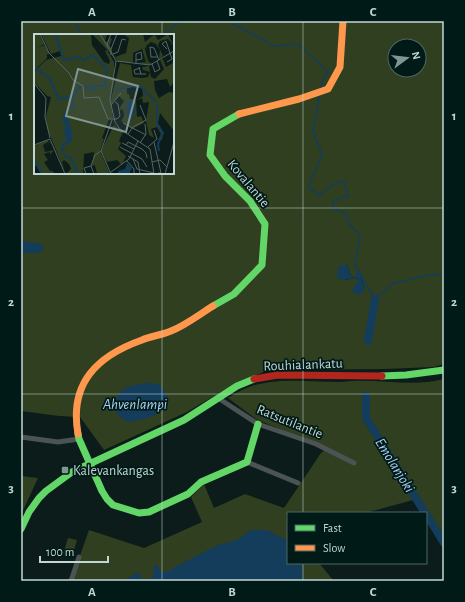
<svg xmlns="http://www.w3.org/2000/svg" width="465" height="602" font-family="'Alegreya Sans',sans-serif">
  <style>
    .green { fill: #2f3f20; fill-rule: evenodd }
    .water { fill: #143d5c }
    .lines { fill: none; stroke-linecap: round; stroke-linejoin: round }
    .stream { stroke: #143d5c; stroke-width: 1.5 }
    .river { stroke: #143d5c; stroke-width: 8 }
    .street { stroke: #4b5354; stroke-width: 5 }
    .fast { stroke: #63d668; stroke-width: 7 }
    .slow { stroke: #ff974d; stroke-width: 7 }
    .jam { stroke: #b3261e; stroke-width: 7 }
    .grid { fill: none; stroke: #c1d7d4; stroke-width: 1; stroke-opacity: 0.55 }
    .poi-dot { fill: #819693; stroke: #001a18; stroke-width: 1.5 }
    .labels { text-anchor: middle; stroke-width: 3.5; stroke-linejoin: round; paint-order: stroke }
    .street-label { font-size: 14px; fill: #c1d7d4; stroke: #001a18 }
    .poi-label { font-size: 14px; fill: #c1d7d4; stroke: #001a18; text-anchor: start }
    .water-label { font-size: 15px; font-style: italic; fill: #abd1f4; stroke: #001a18 }
    .inset-river { fill: none; stroke: #143d5c; stroke-width: 2 }
    .inset-road { fill: none; stroke: #546765; stroke-width: 1 }
    .view { fill: #819693; fill-opacity: 0.15; stroke: #819693; stroke-width: 2 }
    .inset-edge { fill: none; stroke: #c1d7d4; stroke-width: 2 }
    .neatline { fill: none; stroke: #c1d7d4; stroke-width: 1.5 }
    .grid-label { font-size: 13px; text-anchor: middle; font-weight: bold; fill: #c1d7d4 }
  </style>
  <rect width="100%" height="100%" fill="#0b1c1b"/>
  <path class="green" d="M21,21H444V364L434,367L384,369L268,370L224,390L187,412L104,450L80,417L59,416L21,411ZM35,35H173V173H35ZM395,46H419V70H395ZM347,265L351,276L363,280L362,281L365,289L356,278L344,280Z
    M444,379V543L417,499L365,513H288V563H319L334,581H71L89,530L144,548L202,522L191,497L204,484L214,508L245,494L284,508L321,453L326,449L256,419L228,398C238,392 248,386 260,384C282,378 317,382 341,382C375,377 410,388 444,379Z
    M21,476L38,478L21,515Z
    M68,538L77,540L72,557L63,554Z"/>
  <path class="water" d="M21,241L41,244L44,249L38,253H21Z
    M347,265L351,276L358,277L356,272L358,271L363,279L362,281L365,289L359,295L352,291L358,280L356,278L344,280L337,278L339,266Z
    M146,383L159,384C162,388 167,394 167,398C170,415 139,421 128,422L119,416L114,407C119,386 127,387 146,383Z
    M251,530H267L288,541V563H302L303,581H127L129,577L140,572L141,578L150,580L154,573L153,568L155,565L158,566L160,571L167,572L181,564L216,546L237,540Z"/>
  <g class="lines">
    <path class="stream" d="M74,21L80,32L85,35
      M228,21L264,40L272,46L298,44L328,72L322,81L321,88
      M162,35L181,21
      M320,94L313,131L322,155L308,188L320,195L335,183L344,181L348,196L334,200L332,208L347,214L348,222L360,236L355,265L375,299L394,283L428,275H444"/>
    <path class="river" d="M368,341L375,299
      M366,396V418L425,513
      M426,514L444,543"/>
    <path class="street" d="M218,398L258,424L316,444L354,463
      M21,437L58,442L79,439
      M247,462L298,483
      M71,581L79,557"/>
    <path class="fast" d="M213,306L234,294L262,265L265,224L250,201L225,176L210,155L213,129L239,114
      M382,376L406,375L444,370
      M78,434L79,439L102,491L107,499L113,505L139,513L149,512L188,494L201,482L247,462L258,424
      M21,529L29,512L39,498L46,491L72,472L184,420L237,386L254,379"/>
    <path class="slow" d="M239,114L299,99L328,89L340,67L343,21
      M78,434C69,383 97,356 142,340C151,336 162,335 171,331C186,325 200,314 213,306"/>
    <path class="jam" d="M254,379L278,375L382,376"/>
  </g>
  <path class="grid" d="M162,21V35M303,21V513M162,173V581M21,208H444M21,394H444M303,563V581"/>
  <rect class="poi-dot" x="61" y="466" width="8" height="8" rx="2"/>
  <g class="labels">
    <g class="street-label">
      <text transform="translate(249 183) rotate(50)" y="5">Kovalantie</text>
      <text transform="translate(303 364) rotate(-2)" y="5">Rouhialankatu</text>
      <text transform="translate(290 421) rotate(22)" y="5">Ratsutilantie</text>
    </g>
    <g class="poi-label">
      <text x="73" y="475">Kalevankangas</text>
    </g>
    <g class="water-label">
      <text x="135" y="409">Ahvenlampi</text>
      <text transform="translate(395 465) rotate(58)" y="5">Emolanjoki</text>
    </g>
  </g>
  <g transform="translate(34 34)">
    <rect width="140" height="140" fill="#0b1c1b"/>
    <path d="M0,0H5L10,10L3,14L10,11L16,20H13V24L0,37ZM7,0H57L58,11L70,28L75,30L76,27L71,17L73,16L80,28V48L76,65L79,84L75,85L68,104L70,105L66,117L76,140H63L61,131L58,132L60,118L50,120L49,140H32L37,135L35,130L30,126L28,128L31,138L13,94L12,82L17,63L13,62L0,48V38L12,26L27,22L26,17L17,20ZM58,0H73L71,7L74,8L76,4L78,5L75,13L81,23L92,19L95,4L89,0H109L111,8L118,2L121,1L124,6L134,0L140,12L134,5L126,7L124,11L129,22L125,25L126,16L122,10L117,8L113,11L111,15L114,27L118,30L115,31L103,29L112,28L108,15L99,19V28H101H85ZM129,25L132,33L139,29L138,26L140,29V48L136,53L133,45L120,47L121,56L125,64L135,58L140,59V97L126,79L124,89L129,98L128,106H124L127,100L123,93L117,95L120,104L115,101L112,87L115,68L109,69L108,64L102,66L103,83L107,82L110,89L98,95L87,87L90,82L89,76L85,75L90,67L85,62L77,70V65L86,29L97,31L99,43L108,44L114,43L116,38L109,36L108,33L115,32L117,43L121,45L130,35L126,26ZM99,52L108,54L109,62L102,66L96,65L95,60H93V54ZM80,91L89,98L85,107L87,109L84,115L92,122L88,131L83,126L73,128L67,117ZM13,106L18,111L14,108L9,111L11,118L20,116L16,121V118L10,120L14,126L10,128L6,122L16,137H19L20,140H7L0,129V112Z" fill="#2f3f20" fill-rule="evenodd"/>
    <path d="M93,67H98L102,72L98,86L93,84ZM31,76L38,98V107L27,114L28,109L33,107L30,99L32,92L28,86ZM93,129L98,134L95,140H84V137L91,135Z" fill="#143d5c"/>
    <path class="inset-river" d="M21,0L30,26L45,23L50,26L59,21L73,35L71,52H59V56L50,52M0,33L15,44L25,65L35,63L39,59M81,56L99,52L107,53L122,68M123,70V90L129,99L124,110L125,117M32,77L39,73L38,63L47,51M28,114L31,122L37,124L44,140M0,126L8,140"/>
    <path class="inset-road" d="M6,0L15,19L35,39L39,46L49,52L50,64L65,63L74,85H83L86,82L84,70L81,68M66,0L82,27M77,0L73,10L77,15V21M77,15L83,0M133,15L128,10L132,7L138,25L133,28M79,20L84,18L88,5L92,6M123,23H117L116,13L120,14L125,26M102,26L108,25L107,18L102,20V30M82,27L76,66L81,88L86,95L116,115L120,140M82,27L116,31L140,17M118,30L121,38L126,35L123,27M105,33L107,40H112M106,34L100,36L101,40H107M0,49L12,64L11,83L16,104M77,71L87,59M89,89L112,101M94,100L99,93L112,86L106,71M16,105L31,140M120,108L127,139H124M88,109L100,115M106,109L112,100L111,90M0,111L16,105M92,111L94,108L108,115L112,119L113,124M86,113L108,125L113,133M114,113L123,105L120,96M94,122L104,128L106,140M99,125L103,135L120,139M92,126L100,135V140M118,128L126,126L133,133M77,138L95,125L104,107M52,140L50,134L57,132M60,140L57,132L61,121L67,117M77,140L67,117L78,86M131,140L140,108"/>
    <path class="view" d="M44,35L104,52L92,98L32,82Z"/>
    <rect width="140" height="140" class="inset-edge"/>
  </g>
  <rect width="465" height="602" fill="none" stroke="#001a18" stroke-width="44"/>
  <rect x="287" y="512" width="140" height="52" fill="#001a18" stroke="#4d6663"/>
  <rect x="295" y="525" width="20" height="6" fill="#63d668" stroke="#4d6663"/>
  <text x="323" y="532" font-size="12" fill="#c1d7d4">Fast</text>
  <rect x="295" y="545" width="20" height="6" fill="#ff974d" stroke="#4d6663"/>
  <text x="323" y="552" font-size="12" fill="#c1d7d4">Slow</text>
  <g transform="translate(407 58) rotate(75)"><circle r="19" fill="#001a18" stroke="#4d6663"/>
  <path d="M0-3L7 15L0 10L-7 15Z" fill="#819693"/>
  <text y="-6" font-size="11" font-weight="bold" text-anchor="middle" fill="#c1d7d4">N</text>
  </g>
  <path d="M40 556v6h68v-6" fill="none" stroke="#c1d7d4" stroke-width="2"/>
  <text x="46" y="556" font-size="12" fill="#c1d7d4" stroke="#001a18" stroke-width="3" paint-order="stroke">100 m</text>
  <rect x="22" y="22" width="421" height="558" class="neatline"/>
  <g class="grid-label">
    <text x="92" y="16">A</text>
    <text x="232" y="16">B</text>
    <text x="373" y="16">C</text>
    <text x="11" y="120">1</text>
    <text x="454" y="120">1</text>
    <text x="11" y="306">2</text>
    <text x="454" y="306">2</text>
    <text x="11" y="492">3</text>
    <text x="454" y="492">3</text>
    <text x="92" y="596">A</text>
    <text x="232" y="596">B</text>
    <text x="373" y="596">C</text>
  </g>
</svg>
